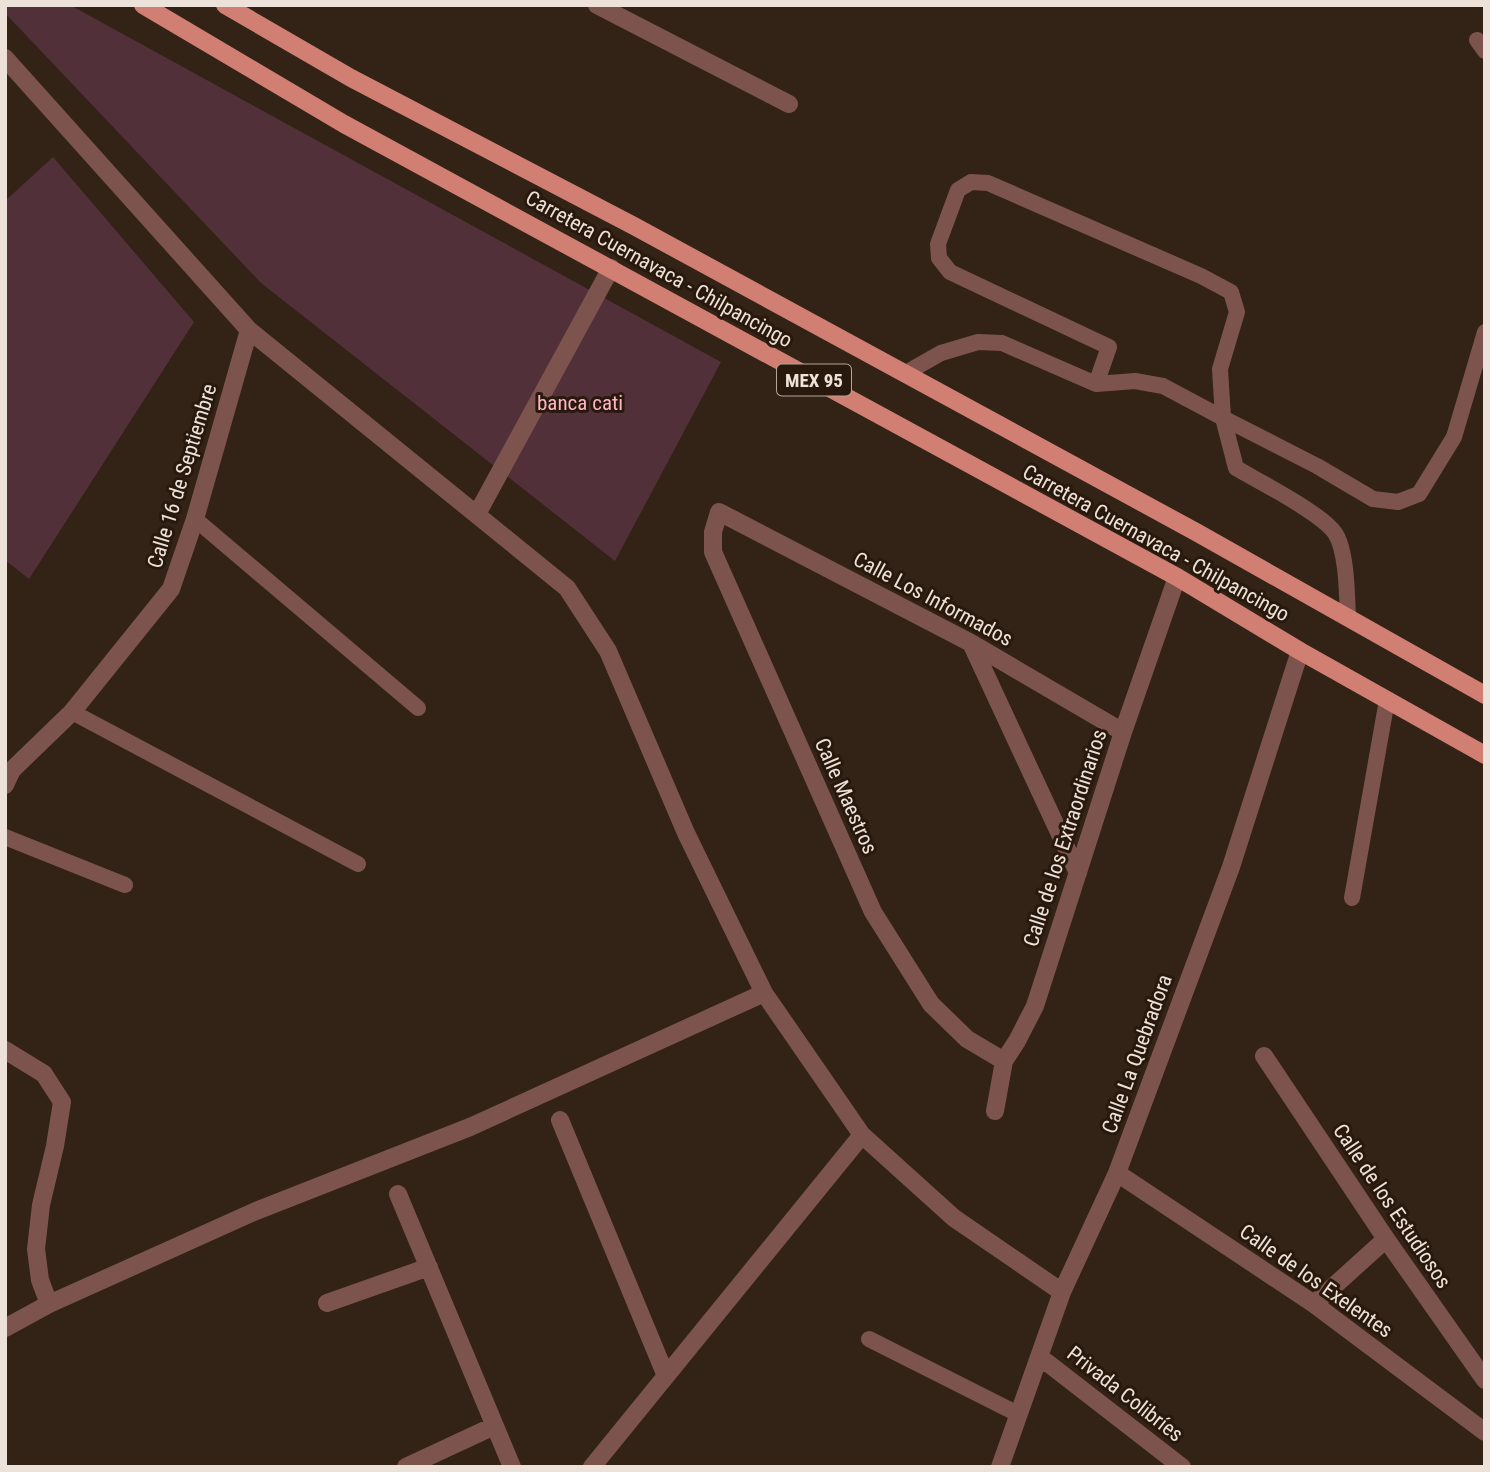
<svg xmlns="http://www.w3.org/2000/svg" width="1490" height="1472" font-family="'Roboto Condensed',sans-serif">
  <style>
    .green { fill: #523039 }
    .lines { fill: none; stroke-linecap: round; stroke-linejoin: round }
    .lane { stroke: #7c544d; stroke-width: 16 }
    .street { stroke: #7c544d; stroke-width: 18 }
    .primary { stroke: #d07f72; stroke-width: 18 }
    .labels { text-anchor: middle; stroke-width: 6; stroke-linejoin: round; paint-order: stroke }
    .shield { fill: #29190c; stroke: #b2a69c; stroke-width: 2 }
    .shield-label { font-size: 19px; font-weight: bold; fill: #ede2da }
    .street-label { font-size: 21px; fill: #ede2da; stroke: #29190c }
    .park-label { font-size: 21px; fill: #ffb3c6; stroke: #29190c }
  </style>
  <rect width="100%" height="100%" fill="#332216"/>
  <path class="green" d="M5,5H70L721,362L615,561L261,283L5,13Z
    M53,157L194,322L29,579L5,560V201Z"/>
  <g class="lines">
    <path class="lane" d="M1477,40L1485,51
      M904,374L941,353L978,342L1002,343L1096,384L1135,381L1163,386L1223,418L1236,468C1260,482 1321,513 1335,533C1347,551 1347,596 1348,618
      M1096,384L1109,347L950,272L939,258L938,244L958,190L971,182L988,183L1201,276L1231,292L1237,312L1220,369L1223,418L1317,466L1373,499L1398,502L1419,494L1454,437L1485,332
      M195,519L418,708
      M72,712L358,864
      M5,837L125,885
      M1352,898L1387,700
      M869,1339L1018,1414"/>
    <path class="street" d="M597,5L789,104
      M5,58L249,330L567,588L608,651L686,833L764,993L862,1135L954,1218L1062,1292
      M477,514L611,268
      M971,643L1078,873
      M5,785L12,770L72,712L171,589L195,519L249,330
      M5,1050L44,1074L62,1102L55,1146L41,1205L36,1249L40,1280L49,1304
      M1264,1056L1386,1239L1485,1380
      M1004,1061L967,1039L931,1004L873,912L713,552V532L719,512L971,643L1123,732
      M995,1111L1004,1061L1017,1041L1035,1006L1123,732L1177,577
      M560,1120L666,1376
      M1117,1173L1314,1304L1485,1432
      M398,1194L512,1467
      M327,1303L429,1267
      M1314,1304L1386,1239
      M5,1328L49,1304L256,1211L470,1127L764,993
      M1040,1357L1182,1467
      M406,1467L494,1426
      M592,1467L862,1135
      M1000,1467L1062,1292L1117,1173L1231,867L1300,651"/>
    <path class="primary" d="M143,5L344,124L1177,577L1300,651L1485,755
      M225,5L351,78L634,226L1196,532L1485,695"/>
  </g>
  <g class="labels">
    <rect class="shield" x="777" y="364.5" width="74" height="31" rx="5"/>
    <g class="shield-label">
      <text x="814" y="387">MEX 95</text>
    </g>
    <g class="street-label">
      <text transform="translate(659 269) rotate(29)" y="7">Carretera Cuernavaca - Chilpancingo</text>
      <text transform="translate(182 476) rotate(-73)" y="7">Calle 16 de Septiembre</text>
      <text transform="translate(1156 543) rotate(29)" y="7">Carretera Cuernavaca - Chilpancingo</text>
      <text transform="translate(933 599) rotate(28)" y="7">Calle Los Informados</text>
      <text transform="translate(846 796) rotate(66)" y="7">Calle Maestros</text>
      <text transform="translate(1065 838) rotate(-72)" y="7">Calle de los Extraordinarios</text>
      <text transform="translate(1137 1054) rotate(-70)" y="7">Calle La Quebradora</text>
      <text transform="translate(1392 1206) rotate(56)" y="7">Calle de los Estudiosos</text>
      <text transform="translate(1316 1281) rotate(35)" y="7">Calle de los Exelentes</text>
      <text transform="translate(1125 1394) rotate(38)" y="7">Privada Colibríes</text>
    </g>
    <g class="park-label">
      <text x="580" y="410">banca cati</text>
    </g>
  </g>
  <rect width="1490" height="1472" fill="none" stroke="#ede2da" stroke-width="14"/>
</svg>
